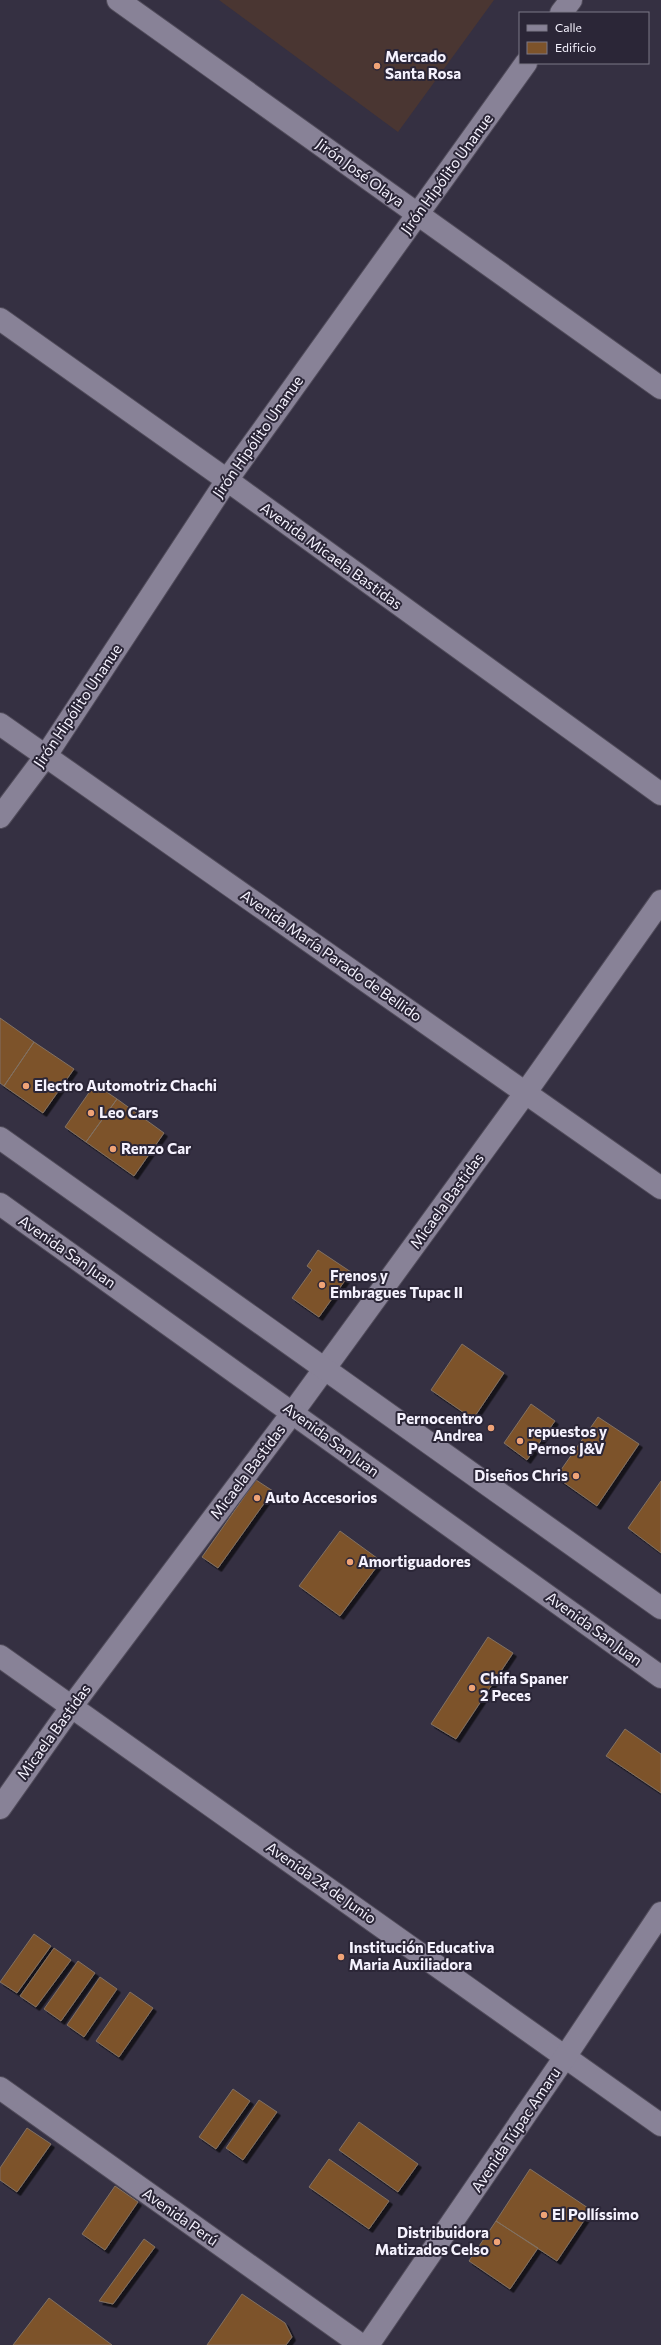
<svg xmlns="http://www.w3.org/2000/svg" width="661" height="2345" font-family="Commissioner,sans-serif">
  <style>
    .commercial { fill: #4a3632 }
    .building { fill: #7d532a; stroke: #827162; filter: url(#shadow) }
    .lines { fill: none; stroke-linecap: round; stroke-linejoin: round }
    .pedestrian-casing { stroke: #514c5b; stroke-width: 24 }
    .minor-casing { stroke: #514c5b; stroke-width: 24 }
    .tertiary-casing { stroke: #514c5b; stroke-width: 24 }
    .secondary-casing { stroke: #514c5b; stroke-width: 24 }
    .pedestrian { stroke: #888297; stroke-width: 22 }
    .minor { stroke: #888297; stroke-width: 22 }
    .tertiary { stroke: #888297; stroke-width: 22 }
    .secondary { stroke: #888297; stroke-width: 22 }
    .poi-dot { fill: #efa377; stroke: #2b2637; stroke-width: 1.5 }
    .labels { text-anchor: middle; stroke-width: 4; stroke-linejoin: round; paint-order: stroke }
    .poi-label { font-size: 15px; font-weight: bold; fill: #f5f2fe; stroke: #2b2637; text-anchor: start }
    .street-label { font-size: 15px; fill: #f5f2fe; stroke: #2b2637 }
  </style>
  <defs>
    <filter id="shadow"><feDropShadow dx="3.5" dy="3.5" stdDeviation="0" flood-color="#0009"/></filter>
  </defs>
  <rect width="100%" height="100%" fill="#353042"/>
  <path class="commercial" d="M219,0H494L398,132Z"/>
  <path class="building" d="M0,1018L34,1042L4,1086L0,1083Z
    M34,1042L74,1069L43,1113L4,1086Z
    M95,1084L117,1099L86,1142L65,1127Z
    M117,1099L164,1133L134,1176L86,1142Z
    M318,1250L351,1272L319,1317L292,1298L312,1270L307,1266Z
    M462,1344L504,1373L473,1419L431,1390Z
    M531,1404L555,1421L527,1460L504,1443Z
    M598,1417L639,1444L597,1506L556,1477Z
    M256,1480L273,1491L218,1568L202,1557Z
    M661,1481V1553L628,1528Z
    M340,1531L381,1561L340,1616L299,1586Z
    M488,1637L513,1653L456,1739L431,1724Z
    M625,1729L661,1754V1793L606,1756Z
    M34,1934L51,1946L17,1993L0,1982Z
    M54,1948L71,1960L36,2007L20,1996Z
    M78,1961L95,1973L61,2021L44,2009Z
    M100,1977L117,1989L84,2037L67,2025Z
    M130,1992L153,2008L119,2057L96,2041Z
    M233,2089L250,2101L216,2149L199,2137Z
    M259,2100L277,2112L243,2160L226,2148Z
    M359,2122L418,2164L398,2192L339,2150Z
    M27,2128L51,2144L17,2192L0,2180V2168Z
    M329,2159L389,2201L369,2229L309,2187Z
    M530,2169L591,2210L557,2261L496,2221Z
    M115,2186L138,2202L105,2250L82,2234Z
    M496,2221L538,2248L510,2289L469,2261Z
    M144,2239L155,2247L113,2304L99,2301Z
    M242,2294L285,2323L292,2337L286,2345H207Z
    M49,2298L112,2345H13Z"/>
  <g class="lines">
    <defs>
      <path id="pedestrian" d="M0,1808L72,1706L293,1412"/>
      <path id="minor" d="M118,0L661,388
        M561,13L571,0
        M0,319L227,480L661,794
        M0,724L661,1188
        M0,817L45,757L227,480L526,63
        M293,1412L526,1092L661,901
        M0,1656L661,2125
        M0,2088L361,2345"/>
      <path id="tertiary" d="M368,2345L565,2057L661,1913"/>
      <path id="secondary" d="M0,1138L661,1608
        M0,1204L661,1677"/>
    </defs>
    <use href="#pedestrian" class="pedestrian-casing"/>
    <use href="#minor" class="minor-casing"/>
    <use href="#tertiary" class="tertiary-casing"/>
    <use href="#secondary" class="secondary-casing"/>
    <use href="#pedestrian" class="pedestrian"/>
    <use href="#minor" class="minor"/>
    <use href="#tertiary" class="tertiary"/>
    <use href="#secondary" class="secondary"/>
  </g>
  <g class="poi-dot">
    <circle cx="377" cy="66" r="4"/>
    <circle cx="26" cy="1086" r="4"/>
    <circle cx="91" cy="1113" r="4"/>
    <circle cx="113" cy="1149" r="4"/>
    <circle cx="322" cy="1285" r="4"/>
    <circle cx="491" cy="1428" r="4"/>
    <circle cx="520" cy="1441" r="4"/>
    <circle cx="576" cy="1476" r="4"/>
    <circle cx="257" cy="1498" r="4"/>
    <circle cx="350" cy="1562" r="4"/>
    <circle cx="472" cy="1688" r="4"/>
    <circle cx="341" cy="1957" r="4"/>
    <circle cx="544" cy="2215" r="4"/>
    <circle cx="497" cy="2242" r="4"/>
  </g>
  <g class="labels">
    <g class="poi-label">
      <text x="385" y="62">Mercado<tspan x="385" dy="17">Santa Rosa</tspan></text>
      <text x="34" y="1091">Electro Automotriz Chachi</text>
      <text x="99" y="1118">Leo Cars</text>
      <text x="121" y="1154">Renzo Car</text>
      <text x="330" y="1281">Frenos y<tspan x="330" dy="17">Embragues Tupac II</tspan></text>
      <text x="483" y="1424" text-anchor="end">Pernocentro<tspan x="483" dy="17">Andrea</tspan></text>
      <text x="528" y="1437">repuestos y<tspan x="528" dy="17">Pernos J&amp;V</tspan></text>
      <text x="568" y="1481" text-anchor="end">Diseños Chris</text>
      <text x="265" y="1503">Auto Accesorios</text>
      <text x="358" y="1567">Amortiguadores</text>
      <text x="480" y="1684">Chifa Spaner<tspan x="480" dy="17">2 Peces</tspan></text>
      <text x="349" y="1953">Institución Educativa<tspan x="349" dy="17">Maria Auxiliadora</tspan></text>
      <text x="552" y="2220">El Pollíssimo</text>
      <text x="489" y="2238" text-anchor="end">Distribuidora<tspan x="489" dy="17">Matizados Celso</tspan></text>
    </g>
    <g class="street-label">
      <text transform="translate(360 173) rotate(36)" y="5">Jirón José Olaya</text>
      <text transform="translate(447 174) rotate(-54)" y="5">Jirón Hipólito Unanue</text>
      <text transform="translate(258 437) rotate(-55)" y="5">Jirón Hipólito Unanue</text>
      <text transform="translate(331 556) rotate(36)" y="5">Avenida Micaela Bastidas</text>
      <text transform="translate(78 706) rotate(-56)" y="5">Jirón Hipólito Unanue</text>
      <text transform="translate(331 956) rotate(35)" y="5">Avenida María Parado de Bellido</text>
      <text transform="translate(447 1201) rotate(-54)" y="5">Micaela Bastidas</text>
      <text transform="translate(67 1252) rotate(35)" y="5">Avenida San Juan</text>
      <text transform="translate(331 1440) rotate(36)" y="5">Avenida San Juan</text>
      <text transform="translate(248 1472) rotate(-53)" y="5">Micaela Bastidas</text>
      <text transform="translate(594 1629) rotate(36)" y="5">Avenida San Juan</text>
      <text transform="translate(54 1732) rotate(-54)" y="5">Micaela Bastidas</text>
      <text transform="translate(321 1883) rotate(35)" y="5">Avenida 24 de Junio</text>
      <text transform="translate(516 2130) rotate(-56)" y="5">Avenida Túpac Amaru</text>
      <text transform="translate(180 2217) rotate(35)" y="5">Avenida Perú</text>
    </g>
  </g>
  <rect x="519" y="12" width="130" height="52" fill="#2b2637" stroke="#7c7887"/>
  <rect x="527" y="25" width="20" height="6" fill="#888297" stroke="#7c7887"/>
  <text x="555" y="32" font-size="12" fill="#f5f2fe">Calle</text>
  <rect x="527" y="42" width="20" height="12" fill="#7d532a" stroke="#7c7887"/>
  <text x="555" y="52" font-size="12" fill="#f5f2fe">Edificio</text>
</svg>
